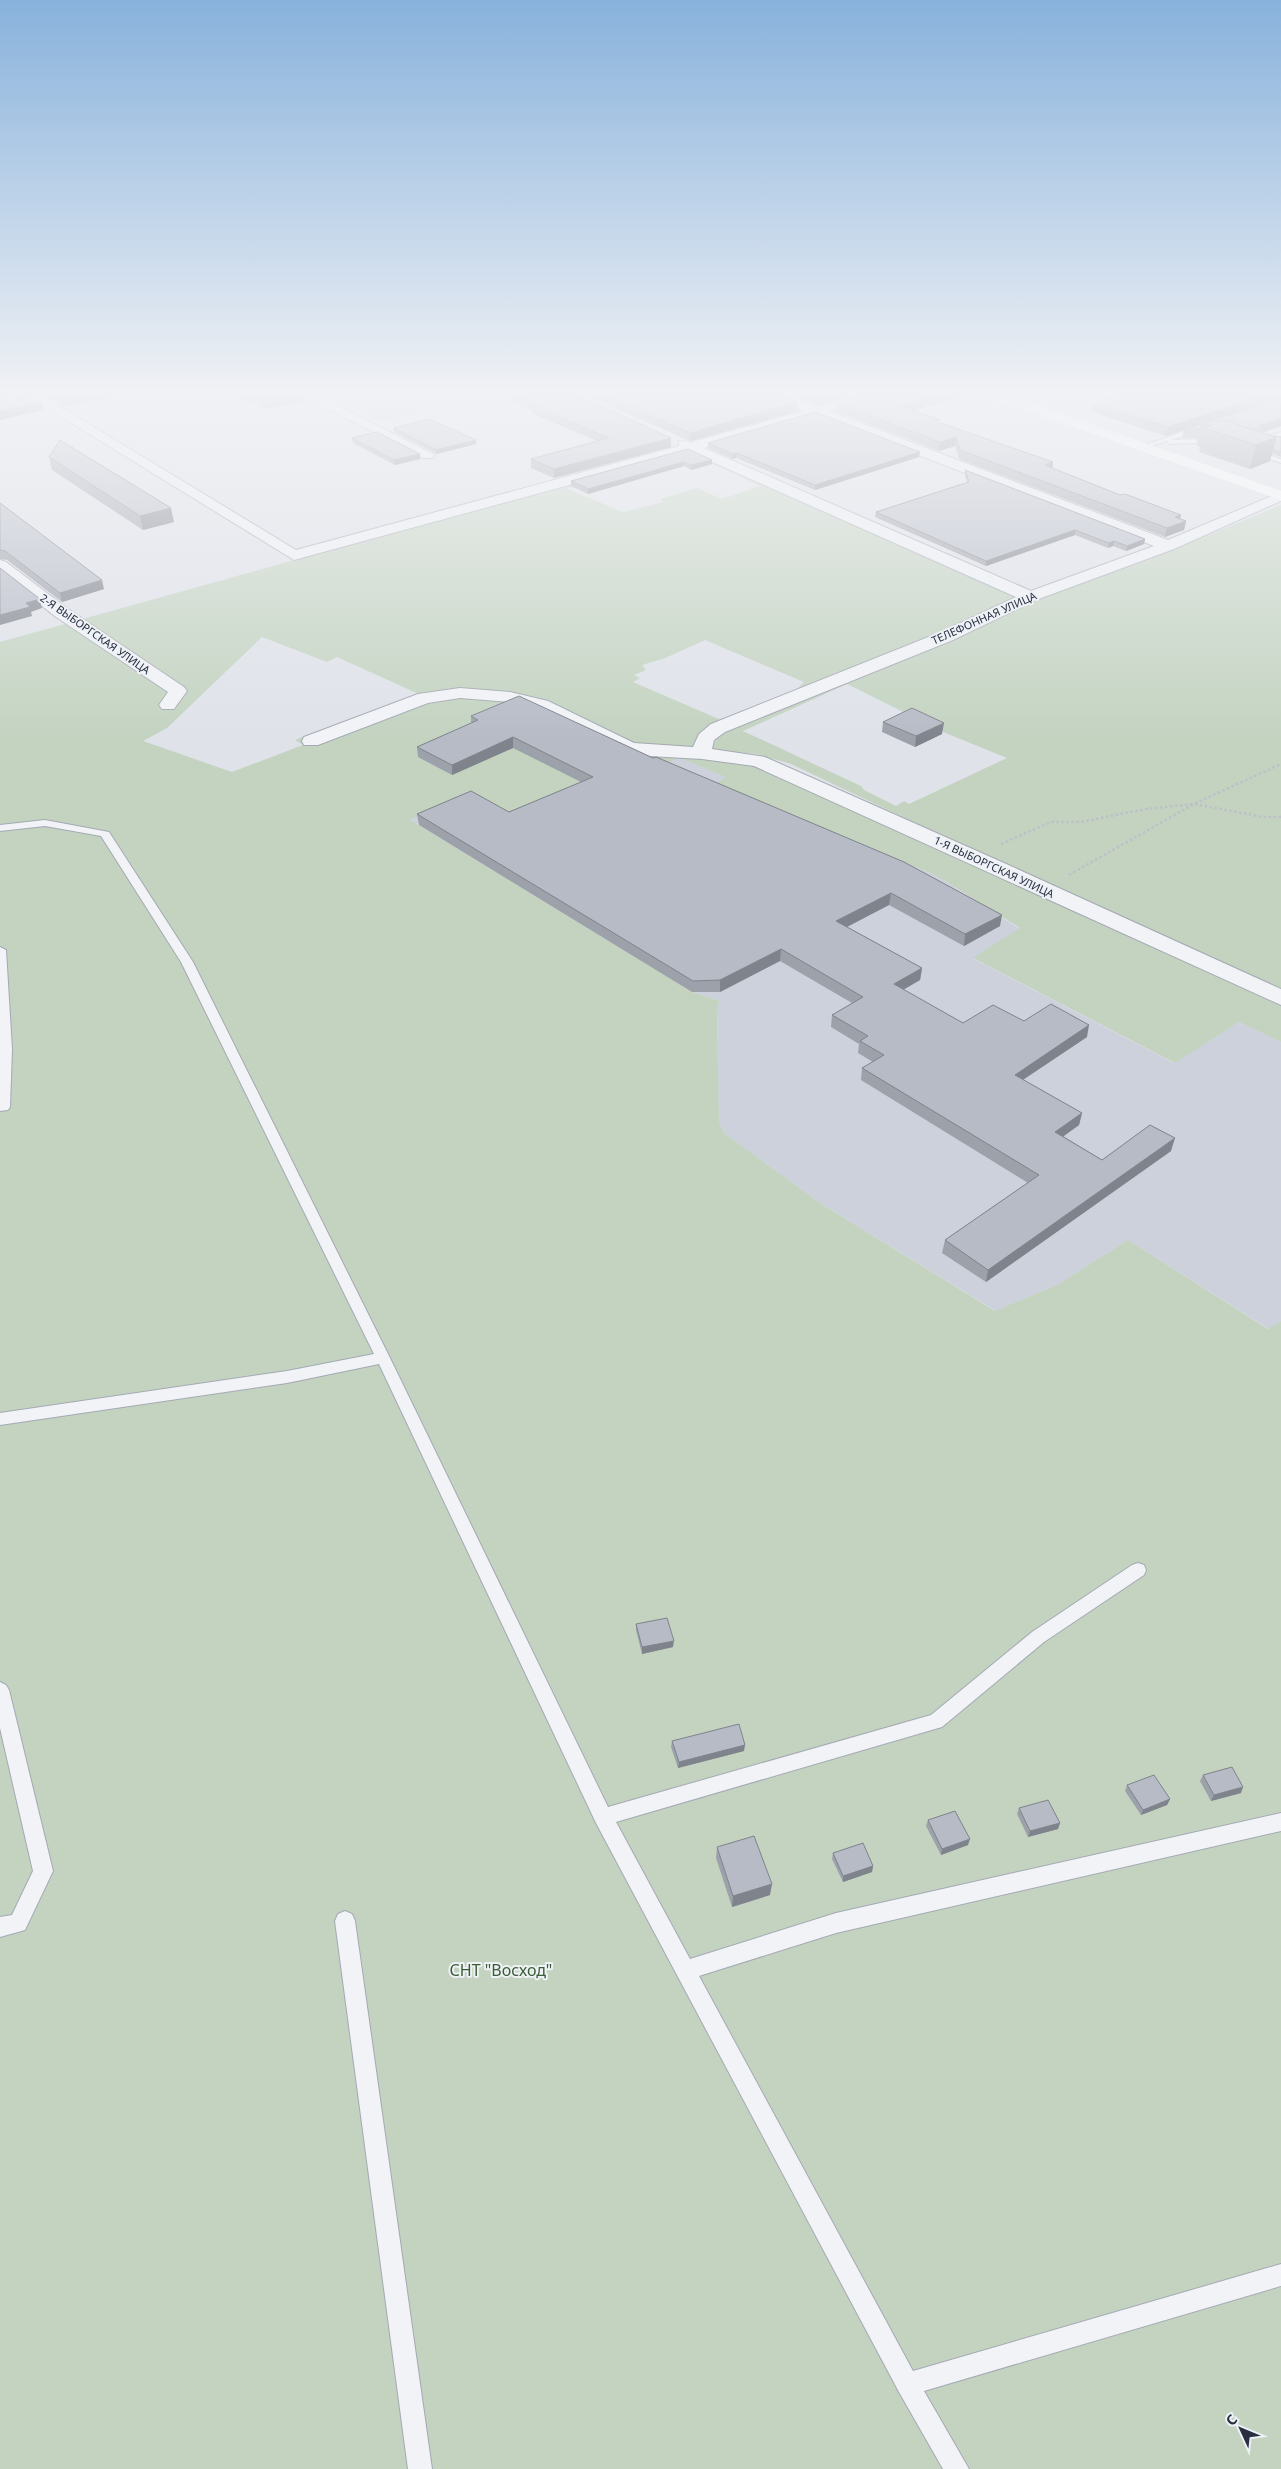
<svg xmlns="http://www.w3.org/2000/svg" width="1281" height="2469" font-family="'Noto Sans',sans-serif">
  <style>
    .built { fill: #cdd1db }
    .green { fill: #c3d3c0; fill-rule: evenodd }
    .lines { fill: none; stroke-linecap: round; stroke-linejoin: round }
    .lane-casing { stroke: #a4a9b3; stroke-width: 2 }
    .street-casing { stroke: #a4a9b3; stroke-width: 2 }
    .path { stroke: #bdc0c7; stroke-width: 2.5; stroke-dasharray: 2.5 2.5; stroke-linecap: butt }
    .lane { fill: #f2f3f7; fill-rule: evenodd }
    .street { fill: #f2f3f7; fill-rule: evenodd }
    .secondary { fill: #fff; fill-rule: evenodd }
    .wall { fill: #9da1aa; fill-rule: evenodd }
    .shaded-wall { fill: #7f838b }
    .building { fill: #b6bbc6; stroke: #7f838b }
    .labels { text-anchor: middle; stroke-width: 4; stroke-linejoin: round; paint-order: stroke }
    .far-street-label { font-size: 11px; fill: #272f40; stroke: #eef1f6 }
    .near-park-label { font-size: 16px; fill: #395d34; stroke: #eef1f6 }
  </style>
  <rect width="100%" height="100%" fill="#dfe2e9"/>
  <path class="built" d="M326,395H484L381,422Z
    M680,758L727,777L716,783L937,876L1020,929L974,959L1174,1063L1239,1022L1281,1042V1321L1269,1329L1128,1240L1057,1285L996,1311L823,1205L724,1133L719,1123L717,1008L720,1001L692,992L410,820L463,797L580,800Z"/>
  <path class="green" d="M690,450L1023,597L991,613L700,736L694,744L691,757L751,765L779,775L1281,1006V1042L1239,1022L1175,1063L973,958L1020,928L937,876L716,783L726,777L680,758L580,800L510,823L463,797L410,820L692,992L720,1001L717,1008L719,1123L724,1133L823,1205L995,1311L1057,1285L1128,1240L1268,1329L1281,1321V2469H0V642ZM713,464L760,486L722,499L697,488L660,499L664,502L623,512L567,489L649,467ZM262,637L327,662L337,657L421,695L345,724L341,723L295,740L303,745L232,772L143,741L167,728ZM705,640L804,682L797,689L721,720L633,682L640,678L634,675L646,670L642,665L665,658Z
    M1281,505V989L934,832L791,764L757,754L711,750L718,735L1034,599L1148,560ZM847,684L948,734L1007,758L909,804L904,801L896,806L864,790L861,786L743,731Z"/>
  <g class="lines">
    <defs>
      <path id="lane" d="M1200,426L1202,429L1171,440L1214,439L1216,442L1170,444L1167,441L1142,449L1139,447Z
        M1281,432V436L1255,443L1252,441Z
        M1253,450L1281,459V463L1251,453Z
        M45,820L109,832L193,962L390,1358L608,1807L931,1715L1032,1632L1132,1565L1138,1563L1144,1565L1146,1570L1144,1575L1044,1642L942,1727L616,1822L690,1959L836,1913L1281,1813V1831L836,1933L699,1976L913,2371L1281,2264V2286L924,2391L969,2469H943L899,2392L596,1823L379,1364L287,1383L0,1425V1413L287,1371L374,1354L181,962L101,836L45,826L0,831V825Z
        M0,947L6,950L12,1049L10,1107L8,1110L0,1111Z
        M0,1682L6,1685L9,1690L53,1871L25,1930L0,1937V1917L12,1915L33,1871L0,1728Z
        M345,1911L352,1914L355,1921L432,2469H408L335,1921L338,1914Z"/>
      <path id="street" d="M26,395H41L296,550L679,446V441L692,442L803,411L768,395H786L816,407L857,395H877L876,398L829,411L1168,540L1281,492V501L1174,549L1036,600L953,640L725,732L714,740L712,749L765,757L1004,863L1281,989V1005L754,766L702,759L631,755L608,747L572,726L536,709L510,702L460,698L428,703L318,745H304L302,741L304,737L418,694L460,688L510,692L548,701L634,743L693,747L699,734L711,724L941,632L1016,597L690,452L294,560ZM815,415L1154,546L1031,591L704,448Z
        M301,395H317L435,455L433,458H423Z
        M0,560L6,562L68,609L184,687L187,691L174,709H162L159,705L168,692L56,617L0,573Z"/>
    </defs>
    <use href="#lane" class="lane-casing"/>
    <use href="#street" class="street-casing"/>
    <path class="path" d="M1001,844L1051,822H1081L1146,809L1194,804L1263,817H1281
      M1069,875L1194,804L1281,764"/>
    <use href="#lane" class="lane"/>
    <use href="#street" class="street"/>
    <path class="secondary" d="M989,395H1008L1281,491V500L990,398Z"/>
  </g>
  <path class="wall" d="M51,395H119L72,405L62,406L52,399Z
    M235,395H305L306,400L265,409Z
    M508,395H577L671,438V447L554,478L531,468V459L597,441L533,414V411L508,400Z
    M586,395H782L798,411L690,441Z
    M791,395H850L816,405Z
    M965,395L914,410L939,423L1053,462L1052,468L1186,521L1184,530L1165,537L959,459L955,446L939,451L835,411L836,403Z
    M1120,395H1281V426L1263,432V433L1274,436L1281,437V457L1272,454L1270,461L1250,469L1199,452L1200,447L1196,445L1198,438H1182L1184,430L1166,436L1092,412L1093,404ZM1280,397L1281,398L1217,419Z
    M394,428L476,444L437,454L394,432Z
    M352,438L420,454V459L395,465L353,443Z
    M708,443L919,457L815,490L736,458L732,459L708,448Z
    M688,449L712,464L691,470L684,466L588,494L571,486V481Z
    M49,457L174,522L143,530L52,470Z
    M965,470L1145,539L1144,544L1126,551L1113,546L1108,548L1075,535L986,566L875,517L876,512L967,482L965,475Z
    M0,503L104,589L62,602L7,560L0,559Z
    M471,716L1000,926L964,946L889,905L847,927L922,968L920,980L903,990L963,1023L1024,1021L1087,1037L1023,1080L1082,1113L1079,1125L1063,1136L1102,1160L1171,1151L986,1282L942,1253L945,1240L1028,1183L861,1080L862,1068L873,1062L858,1053L859,1044L831,1027L832,1015L852,1003L780,961L720,992H692L419,825L417,814L509,812L581,782L513,748L452,775L418,757L417,747L471,723Z
    M883,722L942,734L915,747L882,732Z
    M636,1624L673,1647L642,1654L636,1630Z
    M672,1741L744,1751L678,1768L671,1747Z
    M1203,1775L1241,1793L1211,1801L1200,1781Z
    M1127,1785L1170,1799L1167,1805L1141,1815L1125,1791Z
    M1019,1808L1060,1823L1058,1829L1028,1837L1017,1814Z
    M928,1820L968,1845L941,1855L926,1826Z
    M717,1847L770,1895L732,1907L716,1858Z
    M833,1853L873,1866L872,1872L843,1882L832,1859Z"/>
  <path class="shaded-wall" d="M0,395H18L0,399Z
    M80,395H119L72,405L71,397Z
    M290,395H305L306,400L265,409L264,401Z
    M823,395H850L816,405L817,397Z
    M938,395H965L901,414L902,406Z
    M1265,395H1281L1280,397L1205,423L1201,421V424L1166,436L1168,427Z
    M42,402L43,410L0,420V411Z
    M798,402V411L690,441V433Z
    M1281,418V426L1263,432L1262,436L1260,437L1262,429L1258,426Z
    M956,437L955,446L939,451L940,442Z
    M1276,437L1270,461L1250,469L1256,445Z
    M671,438V447L554,478V469Z
    M476,440V444L437,454L436,450Z
    M920,452L919,457L815,490V485Z
    M737,453L736,458L732,459L733,454Z
    M420,454V459L395,465L394,460Z
    M712,460V464L691,470V465Z
    M684,462V466L588,494V489Z
    M1053,462L1052,471L1045,465Z
    M171,508L174,522L143,530L140,516Z
    M1181,515L1179,524L1186,521L1184,530L1165,537L1167,528L1175,517Z
    M1075,530V535L986,566V561Z
    M1145,539L1144,544L1126,551L1127,546Z
    M1114,541L1113,546L1108,548L1109,543Z
    M102,580L104,589L62,602L60,593Z
    M40,599L42,608L31,612L32,616L0,625V615L26,603Z
    M944,723L942,734L915,747L916,736Z
    M513,737V748L452,775V765Z
    M891,893L889,905L835,933L836,921Z
    M1002,915L1000,926L964,946L965,934Z
    M781,949L780,961L720,992V980Z
    M922,968L920,980L892,996L894,984Z
    M1089,1025L1087,1037L1012,1087L1015,1075Z
    M1082,1113L1079,1125L1053,1144L1055,1132Z
    M1175,1138L1171,1151L986,1282L988,1270Z
    M674,1641L673,1647L642,1654V1647Z
    M745,1745L744,1751L678,1768L679,1762Z
    M1243,1787L1241,1793L1211,1801L1214,1795Z
    M1170,1799L1167,1805L1141,1815L1143,1810Z
    M1060,1823L1058,1829L1028,1837L1030,1831Z
    M970,1839L968,1845L941,1855L942,1849Z
    M873,1866L872,1872L843,1882V1876Z
    M772,1884L770,1895L732,1907L733,1896Z"/>
  <path class="building" d="M57,395H80L71,397H61Z
    M251,395H290L264,401Z
    M515,395H577L671,438L554,469L531,459L609,438L533,406L538,405Z
    M604,395H782L798,402L690,433Z
    M812,395H823L817,397Z
    M865,395H938L902,406L940,420L935,421L1053,462L1045,465L1120,495L1125,494L1181,515L1175,517L1186,521L1167,528L960,450L956,437L940,442L836,403Z
    M1120,395H1265L1168,427L1093,404Z
    M32,396L42,402L0,411V402Z
    M1281,398V418L1258,426L1264,428L1262,429H1251L1235,424L1234,421H1209Z
    M815,412L920,452L815,485L737,453L733,454L708,443Z
    M429,419L476,440L436,450L394,428Z
    M1201,421H1234L1235,424L1276,437L1256,445L1204,428L1213,425Z
    M1201,424L1200,429L1184,430Z
    M377,432L420,454L394,460L352,438Z
    M1274,436H1276L1281,437V452L1273,450L1276,437Z
    M60,440L171,508L140,516L49,457Z
    M688,449L712,460L691,465L684,462L588,489L571,481Z
    M965,470L1145,539L1127,546L1114,541L1109,543L1075,530L986,561L876,512L969,482Z
    M0,503L102,580L60,593L5,551L0,550Z
    M0,568L40,599L26,603L30,607L0,615Z
    M519,696L653,758L656,757L904,862L1002,915L965,934L891,893L836,921L922,968L894,984L963,1023L993,1005L1024,1021L1051,1004L1089,1025L1015,1075L1082,1113L1055,1132L1102,1160L1150,1125L1175,1138L988,1270L945,1240L1039,1175L862,1068L884,1055L860,1041L868,1036L832,1015L863,997L781,949L720,980L693,981L417,814L471,791L509,812L593,777L513,737L452,765L417,747L478,720L471,716Z
    M912,708L944,723L916,736L883,722Z
    M667,1618L674,1641L642,1647L636,1624Z
    M739,1724L745,1745L679,1762L672,1741Z
    M1232,1767L1243,1787L1214,1795L1203,1775Z
    M1154,1775L1170,1799L1143,1810L1127,1785Z
    M1048,1800L1060,1823L1030,1831L1019,1808Z
    M955,1811L970,1839L942,1849L928,1820Z
    M754,1836L772,1884L733,1896L717,1847Z
    M863,1843L873,1866L843,1876L833,1853Z"/>
  <linearGradient id="sky" x2="0" y2="1"><stop stop-color="#88b2dc"/><stop offset="0.53" stop-color="#f1f2f5"/><stop offset="1" stop-color="#f1f2f5" stop-opacity="0"/></linearGradient>
  <rect width="1281" height="741" fill="url(#sky)"/>
  <g class="labels">
    <g class="far-street-label">
      <text transform="translate(984 618) rotate(-24)" y="4">ТЕЛЕФОННАЯ УЛИЦА</text>
      <text transform="translate(95 634) rotate(35)" y="4">2-Я ВЫБОРГСКАЯ УЛИЦА</text>
      <text transform="translate(994 867) rotate(25)" y="4">1-Я ВЫБОРГСКАЯ УЛИЦА</text>
    </g>
    <g class="near-park-label">
      <text x="501" y="1976">СНТ "Восход"</text>
    </g>
  </g>
  <g transform="translate(1241 2429) rotate(314)" stroke="#eef1f6" stroke-width="4" paint-order="stroke">
  <path d="M0-4L9 19L0 12L-9 19Z" fill="#272f40"/>
  <text y="-8" font-size="14" font-weight="bold" text-anchor="middle" fill="#272f40">С</text>
  </g>
</svg>
